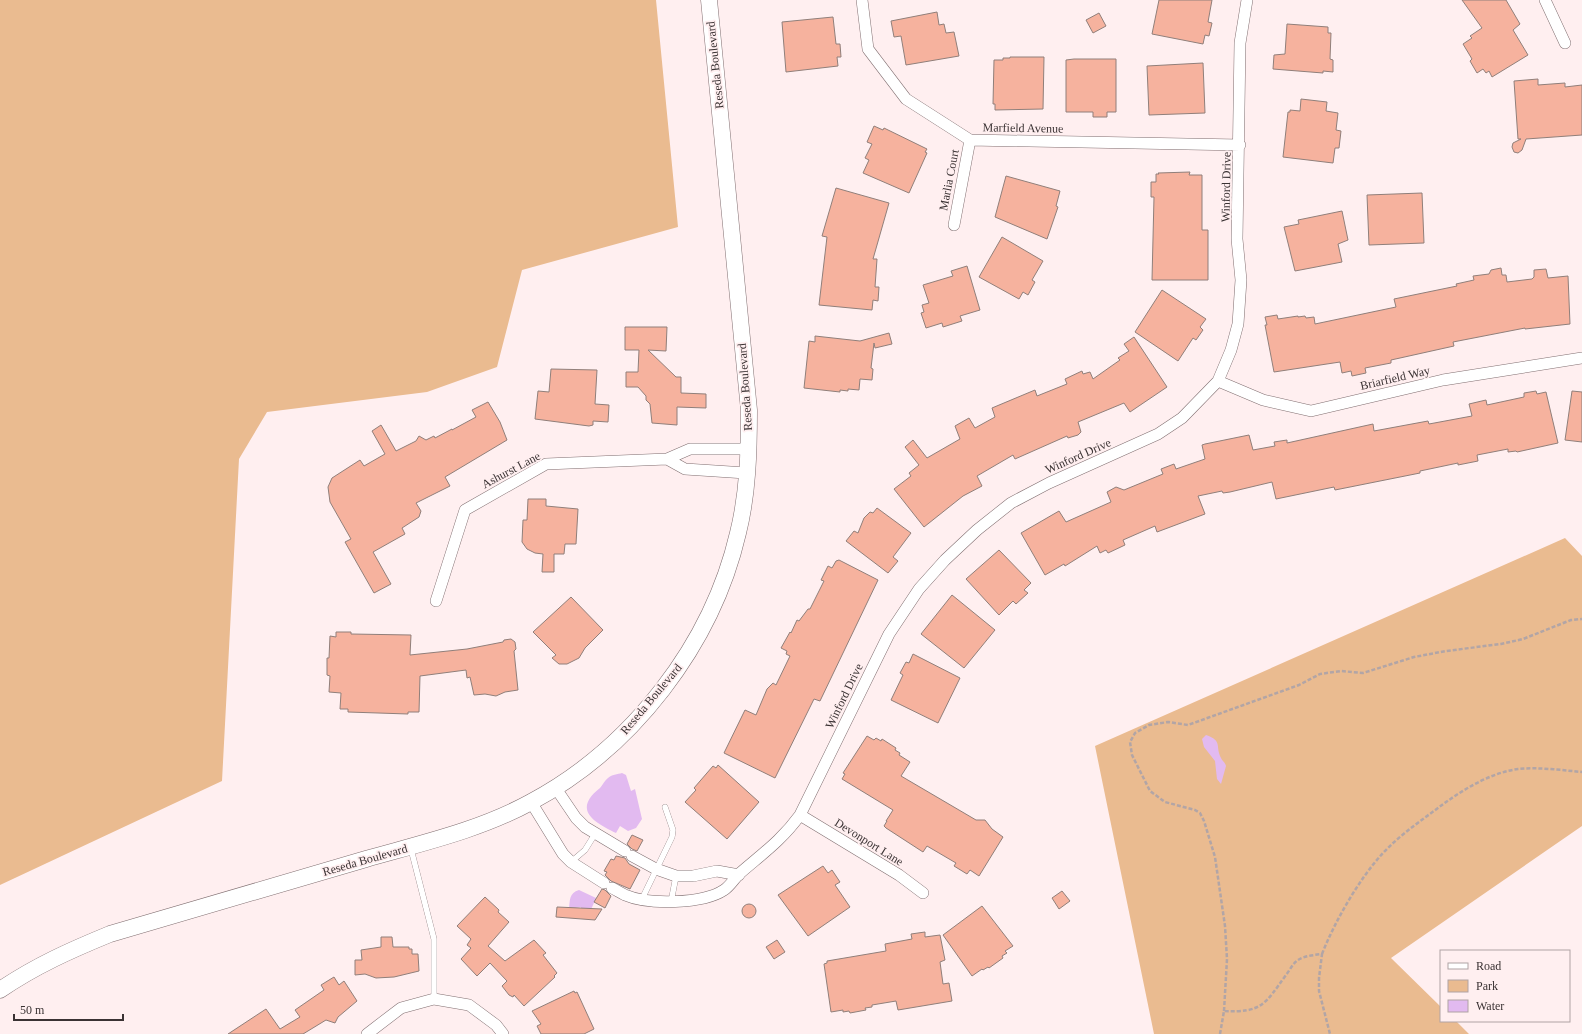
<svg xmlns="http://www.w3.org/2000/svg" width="1582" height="1034" font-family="'Times New Roman',serif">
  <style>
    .green { fill: #eabb90 }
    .water { fill: #e2baf0 }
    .building { fill: #f6b29e; stroke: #907f7a }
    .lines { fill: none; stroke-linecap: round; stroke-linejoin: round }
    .lane-casing { stroke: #816f71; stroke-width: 6 }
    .street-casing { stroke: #816f71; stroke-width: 12 }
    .secondary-casing { stroke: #816f71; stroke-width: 17 }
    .path { stroke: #b2a5a6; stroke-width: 2.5; stroke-dasharray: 4 2; stroke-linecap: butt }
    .lane { stroke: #fff; stroke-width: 5.5 }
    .street { stroke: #fff; stroke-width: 11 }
    .secondary { stroke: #fff; stroke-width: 16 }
    .labels { text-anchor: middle; stroke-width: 3.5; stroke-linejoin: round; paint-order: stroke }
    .street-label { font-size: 12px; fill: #3a3233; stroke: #ffeff0 }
  </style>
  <rect width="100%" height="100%" fill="#ffeff0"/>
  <path class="green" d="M0,0H656L678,227L522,270L497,367L427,392L267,412L239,459L222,781L0,885Z
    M1565,538L1582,556V826L1391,958L1441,1007V1021H1456L1469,1034H1154L1095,746Z"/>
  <path class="water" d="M1206,735C1223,741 1215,746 1221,758C1222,761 1225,762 1226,766L1221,784L1217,779L1215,761L1204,747L1202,739Z
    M622,773L626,775L631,791L635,789L642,819L636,828L628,831L620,826L616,833C594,822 572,810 600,788C603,785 604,781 608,778C611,775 618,774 622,773Z
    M579,890L596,898L590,912L581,911V907L569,909C570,900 569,893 579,890Z"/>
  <path class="building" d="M1159,0H1212L1208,22L1212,23L1209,36L1205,35L1203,44L1152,34Z
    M1462,0H1506L1520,24L1513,30L1528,55L1492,77L1489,71L1486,73L1483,69L1477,73L1470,61L1472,59L1463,44L1472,38L1470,36L1482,28Z
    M937,12L939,25L944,24L946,33L954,32L959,56L906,65L901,36L894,37L891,21Z
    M1099,13L1106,26L1093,33L1086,20Z
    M833,17L836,44H840L841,57H837L838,66L786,72L782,22Z
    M1287,24L1328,27V33H1331L1330,59L1333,60V72L1323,71V73L1273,69L1274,55L1285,54Z
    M1010,57H1044L1043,109L995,110V104H993L994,60H1003V58H1010Z
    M1074,59H1116V112H1107V117H1093V112H1066V60Z
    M1203,63L1205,113L1149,115L1147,66Z
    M1538,79V85L1565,83V87L1582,85V135L1526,139L1522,150L1518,153L1514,152L1512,147L1513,143L1521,139H1518L1514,81Z
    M1301,99L1327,102L1326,111L1338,113L1336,130L1341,131L1339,148H1335L1333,163L1283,157L1288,112H1290V110L1300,111Z
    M874,126L883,130L884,128L927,149L925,152L927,153L909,193L863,173L869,160L865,158L872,144L867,142Z
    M1190,172L1189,175H1202V230H1208V280H1152L1154,197H1151V182H1156V174H1159L1158,173Z
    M1006,176L1060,191L1056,206L1058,207L1047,239L995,217Z
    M836,188L889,203L873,259H877L875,287H879L878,301L873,300L872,310L819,305L827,237L822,236Z
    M1422,193L1424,243L1369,245L1367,195Z
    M1342,211L1348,240L1338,244L1342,262L1295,271L1284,227L1299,224L1298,220Z
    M1002,237L1043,261L1032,280L1035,282L1028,295L1023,292L1019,299L979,277Z
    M967,266L980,310L960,316L962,321L943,327L942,323L926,328L921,313L924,312L922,305L929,303L923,285L953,276L951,271Z
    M1501,268L1502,275H1506L1507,282L1532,279L1534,277V270L1546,269L1548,278L1568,276L1570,324L1525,329V328L1453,342L1454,346L1391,360V363L1365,368L1366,373L1352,376L1351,371L1342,373L1340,362L1274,372L1265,325H1267L1265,317L1277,315L1278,319L1298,316V317L1305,316L1306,318L1314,317L1315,324L1396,307L1394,299L1457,286L1456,284L1474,280L1473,276L1489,274L1491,270Z
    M1162,290L1206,319L1200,327L1203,330L1196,340L1193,338L1178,361L1135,332Z
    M625,327H667L666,351L648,350L676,377H681V393L706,394V408L677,407V425L652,423L650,404L646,400V396L638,387H626V372H638L639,350H625Z
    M889,333L892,344L875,348L874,343L871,368L873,369L872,380L860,379L859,390L848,389V391L840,390V392L804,388L809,341L815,342V336L860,341Z
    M1134,337L1167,387L1130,412L1124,403L1078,422L1081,432L1078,435L1068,438L1067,436L1015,459L1013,455L977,476L982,486L963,496L924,527L894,489L911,476L909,473L919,465L905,447L913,440L927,458L960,439L955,426L969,418L975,428L995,417L992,408L1035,390L1037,396L1067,384L1065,379L1082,371L1083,374L1090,372L1093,379L1120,360L1118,358L1129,351L1124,344Z
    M551,369L597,370L595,404L609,405L608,422L593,421V425L589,426L535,419L538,391L549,392Z
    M1536,391L1537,394L1546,392L1558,443L1517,452L1516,451L1508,452V449L1477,455L1478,461L1458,465V463L1420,471V473L1335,490L1334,487L1276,499L1272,482L1230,492L1223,493L1222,491L1198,496L1205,514L1157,532L1155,526L1123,540L1125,545L1108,553L1106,550L1100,553L1097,546L1065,566L1064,564L1045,575L1021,533L1059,511L1066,522L1111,502L1107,492L1116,487L1124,490L1163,474L1161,469L1174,464L1176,469L1205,459L1202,445L1205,444L1249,435L1253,450L1275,446L1274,442L1287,440V443L1373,424L1374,431L1428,421L1429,424L1472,416L1469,404L1486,400L1487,405L1524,397V393Z
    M1572,391L1582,392V442L1565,440Z
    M488,402L500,422L507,440L445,477L450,486L416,503L421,511L419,517L402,528L405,534L373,552L391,584L374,593L345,542L351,539L330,502L328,487L332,478L360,460L364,466L385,454L372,431L381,425L396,451L416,441L419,436L426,440L434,436L435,438L452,429V430L476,417L472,410Z
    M528,499H546V506L578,509L576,544H565L564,554H554V572H542L543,554L535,553L527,549L522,542L523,520H527Z
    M877,508L911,533L893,557L898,561L888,573L846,541L854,531L858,533L864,518L870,512L873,513Z
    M999,550L1031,583L1024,590L1028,593L1016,604L1013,601L999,615L966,579Z
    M839,560L878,580L820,701L814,699L775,778L724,753L745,710L756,715L767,689L773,683L776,685L790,656L786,654L787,651L781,648L790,632L791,633L797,620L799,621L808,609H810L824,581L821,580L828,566L832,568L836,561Z
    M952,595L995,630L964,668L921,634Z
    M571,597L603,630L585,648L579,658L567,664H559L552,658L556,655L533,632Z
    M336,632H351V634L411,635L410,655L467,649L503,642L504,640L511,639L515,642L516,649L514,651L518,690L505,692L496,696L485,694L474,695L470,677L467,678L466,670L420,676L419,712H408V714L348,712V709H340L341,693L329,692L330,676L327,675V658H329L330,636L336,637Z
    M913,654L960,678L938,723L891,700L903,675L900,673L906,662L909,663Z
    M867,736L874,740L876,738L881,741L882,739L896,748L895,750L900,753L899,755L910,762L901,776L976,820H985L992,829L1003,837L979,876L970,870L967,874L954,866L956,863L927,846L923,852L886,828L884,826L887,821H886L893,810L842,779L845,774L843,773Z
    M718,765L759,802L727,839L685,802L696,790L694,788L713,766L716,768Z
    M632,835L643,840L637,851L632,849L627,844Z
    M616,856L625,858L629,864L640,870L630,889L611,881L605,875L607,872L604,871L611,859L614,860Z
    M823,866L828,873L832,870L840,882L835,885L850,907L808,936L778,895Z
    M602,889L605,890L611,896L605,908L594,902Z
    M1062,891L1070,901L1059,909L1052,898Z
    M485,897L499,910L498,912L509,922L488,946L505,961L534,940L546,953L543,955L557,973L554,976L555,977L524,1006L514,995L513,997L509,995L502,986L507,981L490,963L477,976L461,959L471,948L467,945L471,939L457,926Z
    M742 911a7 7 0 1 1 14 0a7 7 0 1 1-14 0Z
    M982,906L1013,946L1005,951L1007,953L1002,956L1003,958L989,968L988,967L983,970L982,969L972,976L943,935Z
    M557,907L602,909L595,920L556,917Z
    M925,932V937L940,935L945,960L940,962L943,984L949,983L952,1001L898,1010L896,1001L872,1005V1007L865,1008L866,1010L850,1013L849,1011L843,1012V1010L831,1012L824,964L827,963V961L886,951L885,944L912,939L911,934Z
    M381,937H392L393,947H409V949H412V954H418L419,971L394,977L376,978L365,974L355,975V960H362L361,950L381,947Z
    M777,940L785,952L774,959L766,947Z
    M334,977L339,985L344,981L357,1001L338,1017L335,1023L326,1020L303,1034H228L266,1009L280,1029L300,1017L295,1010L324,990L321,985Z
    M574,991L575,993L577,992L594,1029L584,1034H541L537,1026L541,1024L532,1011Z"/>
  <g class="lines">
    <defs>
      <path id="lane" d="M411,849L434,939V999
        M571,862L585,850L595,834
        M642,899L672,837L673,830L665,807
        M671,902L676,876"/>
      <path id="street" d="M862,0L868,49L906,99L970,140L1240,145
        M1545,0L1565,43
        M954,225L970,140
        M1218,381L1263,400L1311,411L1443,380L1582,358
        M746,473L685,469L667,459L690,449H749
        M436,601L465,510L546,464L667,459
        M555,787L576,818L585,827L625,851
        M531,802L563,854L571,862L604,883
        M800,815L899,875L923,893
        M632,856L656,869L676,876H693L717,871L739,875
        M612,888C616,890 621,893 625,895C648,905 703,904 724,890C730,886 734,879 739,874C762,854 782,840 800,815L889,634L919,589L945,560L977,530L1011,503L1049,483L1158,434L1182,418L1218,381L1231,350L1238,324L1241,280L1237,239L1240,43L1247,0
        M367,1034L401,1008L434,999L469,1005L496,1025L503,1034"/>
      <path id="secondary" d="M0,990C35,966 71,950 110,934C196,909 281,884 366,859C422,843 480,830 531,802C632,748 712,645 738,533C748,493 749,451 749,410L709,0"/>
    </defs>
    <use href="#lane" class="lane-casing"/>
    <use href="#street" class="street-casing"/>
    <use href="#secondary" class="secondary-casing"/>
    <path class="path" d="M1322,954C1335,921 1359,879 1383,853C1401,834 1422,820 1442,805C1464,789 1490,773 1518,769C1539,767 1561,770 1582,772
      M1224,1011L1227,959L1225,926L1215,857L1204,821L1200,813L1195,810L1165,802L1150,791L1132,755L1130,742L1135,733L1149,725L1168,722L1188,725L1299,685L1320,674L1341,671L1363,673L1414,657L1446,651L1501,644L1523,639L1571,620L1582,619
      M1220,1034L1224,1011C1262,1013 1265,1004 1286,975C1290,970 1293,963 1298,960C1304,956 1314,955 1322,954L1319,978V991L1330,1034"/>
    <use href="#lane" class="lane"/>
    <use href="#street" class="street"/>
    <use href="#secondary" class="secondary"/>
  </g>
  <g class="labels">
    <g class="street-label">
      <text transform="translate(715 65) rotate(-96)" y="4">Reseda Boulevard</text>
      <text transform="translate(1023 128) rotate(1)" y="4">Marfield Avenue</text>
      <text transform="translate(949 180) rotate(-79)" y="4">Marlia Court</text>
      <text transform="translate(1226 187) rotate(-89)" y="4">Winford Drive</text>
      <text transform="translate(1395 378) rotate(-13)" y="4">Briarfield Way</text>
      <text transform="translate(745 387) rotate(-94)" y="4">Reseda Boulevard</text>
      <text transform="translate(1078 456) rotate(-24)" y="4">Winford Drive</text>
      <text transform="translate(511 470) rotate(-28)" y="4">Ashurst Lane</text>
      <text transform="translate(844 696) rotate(-64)" y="4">Winford Drive</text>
      <text transform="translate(651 699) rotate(-50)" y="4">Reseda Boulevard</text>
      <text transform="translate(869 842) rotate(32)" y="4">Devonport Lane</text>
      <text transform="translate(365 860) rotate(-16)" y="4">Reseda Boulevard</text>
    </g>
  </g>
  <rect x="1440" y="950" width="130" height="72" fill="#ffeff0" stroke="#b0a3a4"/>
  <rect x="1448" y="963" width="20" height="6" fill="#ffffff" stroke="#b0a3a4"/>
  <text x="1476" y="970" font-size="12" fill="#3a3233">Road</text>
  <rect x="1448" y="980" width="20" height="12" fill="#eabb90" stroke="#b0a3a4"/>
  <text x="1476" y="990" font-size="12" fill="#3a3233">Park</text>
  <rect x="1448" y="1000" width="20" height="12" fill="#e2baf0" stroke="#b0a3a4"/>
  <text x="1476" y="1010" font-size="12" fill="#3a3233">Water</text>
  <path d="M14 1014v6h109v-6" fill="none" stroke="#3a3233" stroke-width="2"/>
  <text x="20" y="1014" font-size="12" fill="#3a3233" stroke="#ffeff0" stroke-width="3" paint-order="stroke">50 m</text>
</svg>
